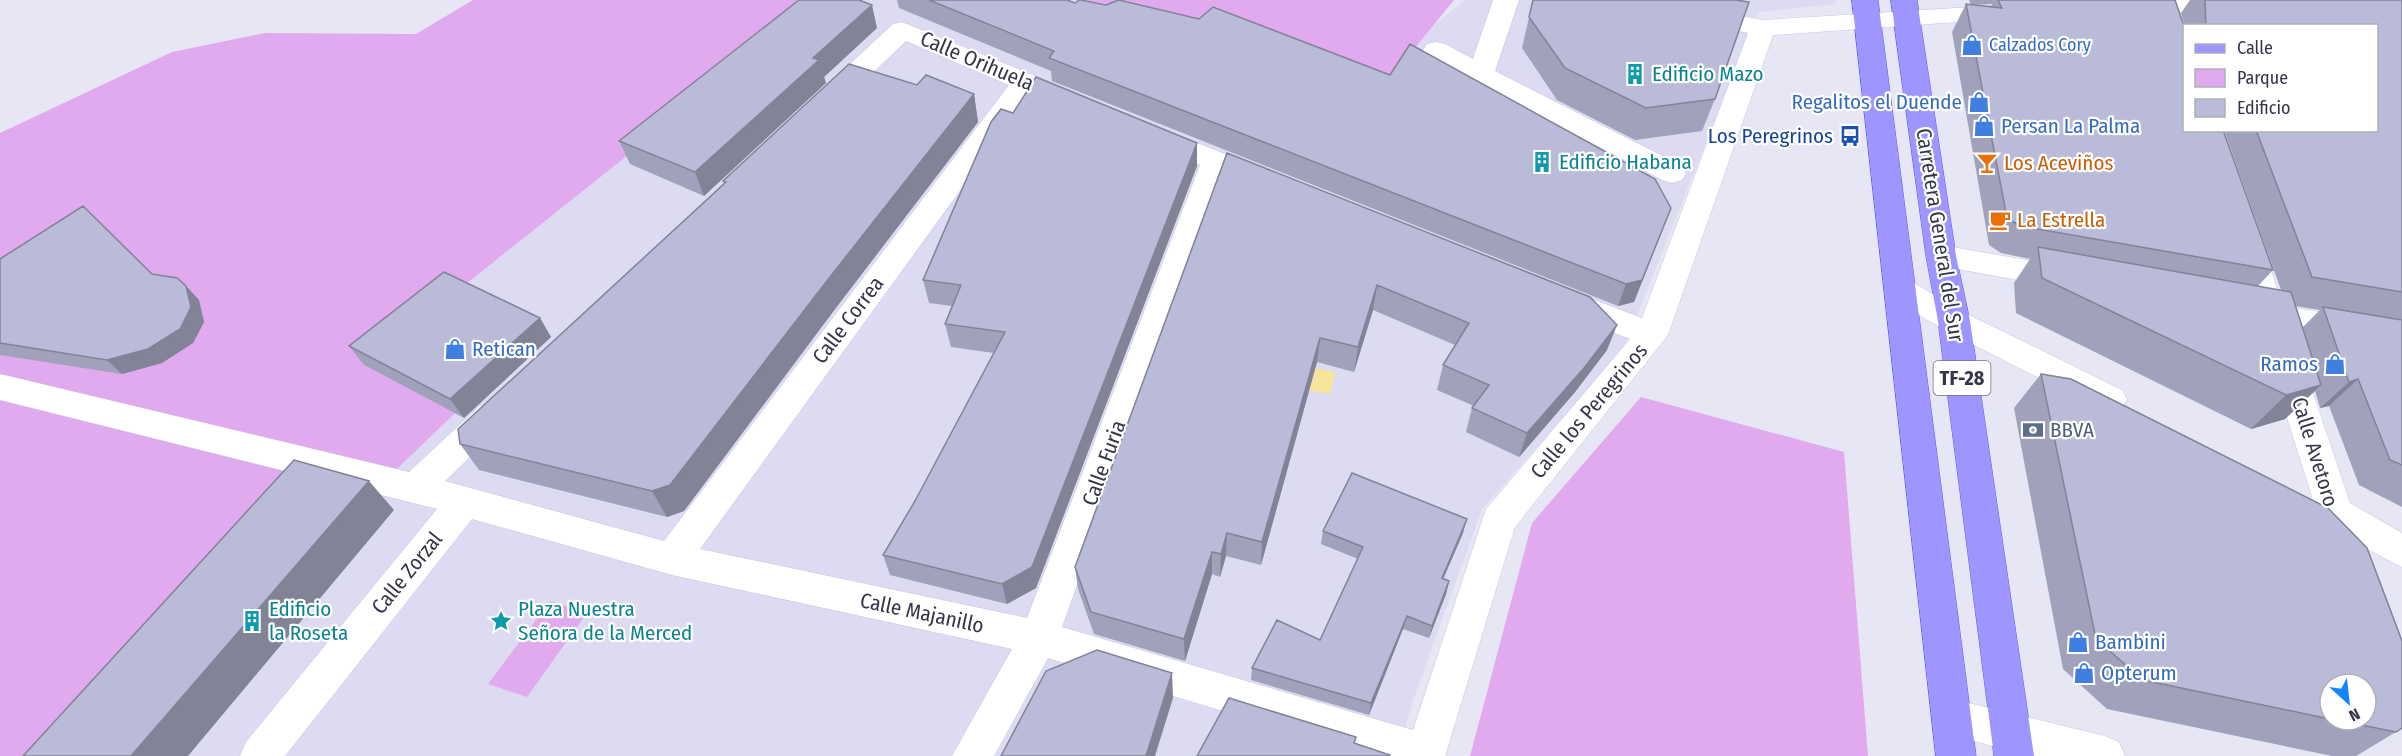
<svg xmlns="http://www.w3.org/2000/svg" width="2402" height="756" font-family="'Fira Sans Condensed',sans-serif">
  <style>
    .residential { fill: #dcdbf1 }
    .green { fill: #e2aaee }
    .water { fill: #f9e49c }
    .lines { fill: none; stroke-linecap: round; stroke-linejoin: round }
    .minor-casing { stroke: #c6c5e0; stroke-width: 1 }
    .major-casing { stroke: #6258f2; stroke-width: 1 }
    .minor { fill: #fff; fill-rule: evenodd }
    .major { fill: #9e95ff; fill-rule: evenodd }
    .wall { fill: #a0a1ba; fill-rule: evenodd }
    .shaded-wall { fill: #828397 }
    .building { fill: #babbd8; stroke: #828397; stroke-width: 1.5 }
    .labels { text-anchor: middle; stroke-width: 4.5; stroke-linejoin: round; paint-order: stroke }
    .far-shop-label { font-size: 18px; fill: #366cbe; stroke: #fff; text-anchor: start }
    .shield { fill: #fff; stroke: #717280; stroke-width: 1.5 }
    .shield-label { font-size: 20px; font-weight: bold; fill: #343549 }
    .street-label { font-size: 21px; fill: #343549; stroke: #fff }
    .culture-label { font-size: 21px; fill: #0d838f; stroke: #fff; text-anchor: start }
    .shop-label { font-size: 21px; fill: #366cbe; stroke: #fff; text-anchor: start }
    .transit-label { font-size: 21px; fill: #164399; stroke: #fff; text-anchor: end }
    .food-label { font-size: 21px; fill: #c56008; stroke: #fff; text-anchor: start }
    .service-label { font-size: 21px; fill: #4e5e75; stroke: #fff; text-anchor: start }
  </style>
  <rect width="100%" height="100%" fill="#e7e6f5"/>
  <path class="residential" d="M823,0H1084L1215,23L1380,91L1433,26L1465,0H1836V4L1758,12L1624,348L1482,509L1412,703L1397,756H79L455,413L364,365Z"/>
  <path class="green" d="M473,0H823L364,365L455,413L373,492L79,756H0V133L172,52L265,33L416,34Z
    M1084,0H1454L1380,91L1215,23Z
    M1641,397L1844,452L1868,756H1470L1532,523Z
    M550,601L587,613L527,697L488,684Z"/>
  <path class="water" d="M1287,363L1335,372L1330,394L1280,385Z"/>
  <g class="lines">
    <defs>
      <path id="minor" d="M1493,0H1519L1495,71L1682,166L1686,173L1682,180L1672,183L1662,180L1427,56L1423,50L1427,44L1436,42L1445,44L1473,59Z
        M2123,0H2244L2246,3L2242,8L2233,11L2132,13L2123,10L2119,5Z
        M2005,5L2014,8L2018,13L2014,18L1773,35L1668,335L1515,527L1445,756H1371L1048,658L994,756H952L1012,649L672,575L472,519L285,756H240L246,742L437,509L0,400V374L409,472L480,406L492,402L504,406L509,415L504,424L445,481L664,541L1009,85L906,41L839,105L829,108L819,105L815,99L819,93L893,24L902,22L1082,95L1086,101L1082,107L1072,110L1030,94L700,549L1027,618L1200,165L1146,143L1142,136L1146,129L1156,127L1274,173L1278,180L1274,187L1264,190L1225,175L1062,627L1413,730L1486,509L1630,339L1560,311L1555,303L1560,295L1571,291L1642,318L1748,33L1734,30L1730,24L1734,18L1743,16L1763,20Z
        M2246,229L2257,232L2261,240L2283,306L2402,325V349L2292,331L2350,503L2402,533V567L2365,548L2367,556L2362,567L2349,572L2336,567L2320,522L2312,518L2307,507L2312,497L2258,325L2245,321L2240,313L2245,305L2251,303L2231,240L2235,232Z
        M1941,245L2066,267L2077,270L2081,278L2077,286L2066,289L1930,264L1926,256L1930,248Z
        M1901,279L1912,282L1965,313L2122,390L2127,399L2122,408L2110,412L2098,408L1943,329L1890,298L1885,290L1890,282Z
        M1952,699L2105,736L2119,742L2125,756H2028L1938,731L1932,718L1938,705Z"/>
      <path id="major" d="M1852,0H1878L1976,756H1936Z
        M1891,0H1917L1956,256L1970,321L2034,756H1994L1938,321L1926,256Z"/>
    </defs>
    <use href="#minor" class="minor-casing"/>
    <use href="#major" class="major-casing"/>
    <use href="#minor" class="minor"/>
    <use href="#major" class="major"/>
  </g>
  <path class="wall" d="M897,0H1067L1671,208L1634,302L1618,306L1052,81L1051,71L899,8Z
    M1533,0H1743L1715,99L1702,131L1635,140L1557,100L1522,48Z
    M1969,0H2175L2273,270L2258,286L2281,290L2224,130H2376V26H2185L2181,13L2190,0H2402V507L2359,485L2329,406L2320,408L2315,391L2285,419L2251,429L2016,313L2014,283L2030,259L2001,253L1989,245L1952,32L1966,4L1971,5ZM1992,4L1991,7L1973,5ZM2295,306L2320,310L2302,328Z
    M877,28L824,77L826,83L704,196L630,164L619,141Z
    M917,85L974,94L978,122L835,309L684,511L667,517L479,470L460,444L724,183L723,181Z
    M1013,113L1197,166L1036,588L1007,604L890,575L883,555L915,501L994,353L951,347L945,324L952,306L929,303L923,280Z
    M1227,153L1607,350L1575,392L1519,457L1466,432L1472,408L1474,406L1437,390L1443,365L1455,345L1373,310L1354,372L1317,362L1261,565L1226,556L1220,577L1212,574L1185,661L1094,634L1078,589L1075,567Z
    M0,259L152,274L186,286L199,300L204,322L193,343L162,363L122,374L0,355Z
    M540,318L551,337L464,418L364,365L349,346Z
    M2041,374L2396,732L2356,756H2332L2107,709L2063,669L2014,408ZM2330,684L2366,720H2330Z
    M1323,531L1463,533L1443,579L1449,581L1446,594L1429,638L1403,629L1369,715L1251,680L1252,668L1320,640L1358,559L1321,544Z"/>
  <path class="shaded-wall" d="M872,5L877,28L824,77L826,83L704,196L695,172L813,58Z
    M974,94L978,122L835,309L684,511L667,517L652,491Z
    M1197,143V166L1036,588L1007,604L1002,584Z
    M1671,208L1634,302L1618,306L1626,284Z
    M1377,285L1373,310L1354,372L1358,347Z
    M186,286L199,300L204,322L193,343L162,363L122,374L107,360Z
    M540,318L551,337L464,418L450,399Z
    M1617,325L1607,350L1575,392L1519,457L1527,433Z
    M1320,338L1317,362L1261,565L1262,542Z
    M2358,379L2329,406L2320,408L2349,382Z
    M2321,385L2285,419L2251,429L2286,395Z
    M369,481L394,510L188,756H131Z
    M1467,519L1463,533L1438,591L1442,578Z
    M1227,533L1226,556L1220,577L1221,554Z
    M1212,552V574L1185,661L1184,639Z
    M1449,581L1446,594L1429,638L1432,626Z
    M1407,616L1403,629L1369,715L1371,703Z
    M1172,673L1173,698L1155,756H1146Z"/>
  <path class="building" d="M799,0H859L872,5L813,58L819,60L695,172L619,141Z
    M929,0H1067L1075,3L1079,0H1081L1106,5L1119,0L1199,19L1213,7L1390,75L1410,44L1655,179L1671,208L1642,280L1626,284L1049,58L1054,51Z
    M1533,0H1736L1749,2L1715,99L1646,108L1565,68L1529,17Z
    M1998,0H2175L2184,26V130H2223L2273,270L2020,226L2007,218L1966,4L2002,8Z
    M2205,0H2402V292L2312,277L2256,130H2376V26H2206Z
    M849,64L917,85L926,75L974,94L826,282L670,485L652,491L460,444L458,429L726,182L723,181Z
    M1036,77L1197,143L1032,567L1002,584L883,555L915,501L1005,332L945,324L961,285L923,280L991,122L1001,109L1013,113Z
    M1227,153L1590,297L1617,325L1584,368L1527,433L1472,408L1489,385L1443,365L1469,323L1377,285L1358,347L1320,338L1262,542L1227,533L1221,554L1212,552L1184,639L1091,612L1075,567Z
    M83,206L152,274L177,278L186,286L191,307L180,329L148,349L107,360L0,343V259Z
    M2038,247L2291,292L2321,385L2286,395L2042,278Z
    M444,272L540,318L450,399L349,346Z
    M2323,307L2402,320V465L2390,460L2358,379L2349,382Z
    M2041,374L2071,379L2328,508L2367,548L2402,641V728L2396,732L2337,720H2366V684H2330V719L2143,680L2096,639Z
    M294,460L369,481L131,756H23Z
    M1352,473L1467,519L1442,578L1449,581L1432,626L1407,616L1371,703L1252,668L1277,620L1320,640L1363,547L1323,531Z
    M1097,650L1172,673L1146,756H1001L1046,671Z
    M1229,698L1356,737L1354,743L1390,755V756H1197Z"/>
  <defs>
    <symbol id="shop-bare" viewBox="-9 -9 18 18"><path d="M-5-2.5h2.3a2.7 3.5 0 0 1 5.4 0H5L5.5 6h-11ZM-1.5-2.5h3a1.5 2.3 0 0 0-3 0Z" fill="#3f7fe0" stroke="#fff" stroke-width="2.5" paint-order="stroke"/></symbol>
    <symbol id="building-bare" viewBox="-9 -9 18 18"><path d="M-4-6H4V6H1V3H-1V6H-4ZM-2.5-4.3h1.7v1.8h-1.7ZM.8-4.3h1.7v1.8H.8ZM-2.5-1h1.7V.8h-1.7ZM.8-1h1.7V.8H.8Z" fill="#0f9aa8" stroke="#fff" stroke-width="2.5" paint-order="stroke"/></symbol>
    <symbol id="bus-bare" viewBox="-9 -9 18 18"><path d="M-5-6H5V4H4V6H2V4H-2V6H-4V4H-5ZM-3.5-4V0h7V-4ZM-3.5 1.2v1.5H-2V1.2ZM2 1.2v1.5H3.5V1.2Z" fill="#1a4fb4" stroke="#fff" stroke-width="2.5" paint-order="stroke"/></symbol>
    <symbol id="bar-bare" viewBox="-9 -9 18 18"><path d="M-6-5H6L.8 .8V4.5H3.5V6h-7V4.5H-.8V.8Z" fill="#e8710a" stroke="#fff" stroke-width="2.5" paint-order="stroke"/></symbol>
    <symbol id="cafe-bare" viewBox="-9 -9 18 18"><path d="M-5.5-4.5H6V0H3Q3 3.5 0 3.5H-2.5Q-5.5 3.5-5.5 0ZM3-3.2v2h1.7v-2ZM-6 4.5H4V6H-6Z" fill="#e8710a" stroke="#fff" stroke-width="2.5" paint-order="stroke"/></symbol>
    <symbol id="bank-bare" viewBox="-9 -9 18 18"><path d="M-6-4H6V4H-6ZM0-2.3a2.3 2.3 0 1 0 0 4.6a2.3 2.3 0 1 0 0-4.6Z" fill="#5c6f8a" stroke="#fff" stroke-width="2.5" paint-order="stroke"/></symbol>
    <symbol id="sight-bare" viewBox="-9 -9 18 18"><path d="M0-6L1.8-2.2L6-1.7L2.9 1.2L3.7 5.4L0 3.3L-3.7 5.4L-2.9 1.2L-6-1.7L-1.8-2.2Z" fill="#0f9aa8" stroke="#fff" stroke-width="2.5" paint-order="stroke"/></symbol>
  </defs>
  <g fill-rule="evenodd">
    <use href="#shop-bare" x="1957" y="30" width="30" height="30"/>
    <use href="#building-bare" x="1620" y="59" width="30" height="30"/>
    <use href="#shop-bare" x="1964" y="87" width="30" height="30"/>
    <use href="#shop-bare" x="1969" y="111" width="30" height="30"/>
    <use href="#bus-bare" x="1835" y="121" width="30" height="30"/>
    <use href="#building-bare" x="1527" y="147" width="30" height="30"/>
    <use href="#bar-bare" x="1972" y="148" width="30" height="30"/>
    <use href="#cafe-bare" x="1985" y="205" width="30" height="30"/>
    <use href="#shop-bare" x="440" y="334" width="30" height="30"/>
    <use href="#shop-bare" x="2320" y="349" width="30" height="30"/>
    <use href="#bank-bare" x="2018" y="415" width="30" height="30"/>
    <use href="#building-bare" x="237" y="606" width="30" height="30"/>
    <use href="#sight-bare" x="486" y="606" width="30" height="30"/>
    <use href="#shop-bare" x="2063" y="627" width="30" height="30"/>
    <use href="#shop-bare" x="2069" y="658" width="30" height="30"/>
  </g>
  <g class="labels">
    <g class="far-shop-label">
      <text x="1989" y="51">Calzados Cory</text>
    </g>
    <rect class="shield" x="1933.5" y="361" width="57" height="34" rx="4.5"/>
    <g class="shield-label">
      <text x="1962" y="385">TF-28</text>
    </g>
    <g class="street-label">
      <text transform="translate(977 61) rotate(23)" y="7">Calle Orihuela</text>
      <text transform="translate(1940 235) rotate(81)" y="7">Carretera General del Sur</text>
      <text transform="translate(848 320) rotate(-53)" y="7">Calle Correa</text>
      <text transform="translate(1589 411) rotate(-50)" y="7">Calle los Peregrinos</text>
      <text transform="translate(2315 452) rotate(73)" y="7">Calle Avetoro</text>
      <text transform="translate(1104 463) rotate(-70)" y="7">Calle Furia</text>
      <text transform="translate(407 573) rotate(-51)" y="7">Calle Zorzal</text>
      <text transform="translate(922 613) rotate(12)" y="7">Calle Majanillo</text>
    </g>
    <g class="culture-label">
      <text x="1652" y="81">Edificio Mazo</text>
      <text x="1559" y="169">Edificio Habana</text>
      <text x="269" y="616">Edificio<tspan x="269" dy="24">la Roseta</tspan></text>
      <text x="518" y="616">Plaza Nuestra<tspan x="518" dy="24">Señora de la Merced</tspan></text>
    </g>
    <g class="shop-label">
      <text x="1962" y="109" text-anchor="end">Regalitos el Duende</text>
      <text x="2001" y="133">Persan La Palma</text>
      <text x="472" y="356">Retican</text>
      <text x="2318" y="371" text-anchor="end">Ramos</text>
      <text x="2095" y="649">Bambini</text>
      <text x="2101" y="680">Opterum</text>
    </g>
    <g class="transit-label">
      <text x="1833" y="143">Los Peregrinos</text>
    </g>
    <g class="food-label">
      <text x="2004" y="170">Los Aceviños</text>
      <text x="2017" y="227">La Estrella</text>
    </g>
    <g class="service-label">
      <text x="2050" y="437">BBVA</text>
    </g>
  </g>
  <rect x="2183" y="24" width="195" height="108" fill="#ffffff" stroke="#aeaeb6" stroke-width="1.5"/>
  <rect x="2195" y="44" width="30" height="9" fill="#9e95ff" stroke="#aeaeb6" stroke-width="1.5"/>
  <text x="2237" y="54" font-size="18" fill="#343549">Calle</text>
  <rect x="2195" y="69" width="30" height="18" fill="#e2aaee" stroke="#aeaeb6" stroke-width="1.5"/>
  <text x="2237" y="84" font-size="18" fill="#343549">Parque</text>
  <rect x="2195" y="99" width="30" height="18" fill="#babbd8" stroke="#aeaeb6" stroke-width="1.5"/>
  <text x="2237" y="114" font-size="18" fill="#343549">Edificio</text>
  <g transform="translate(2348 702) rotate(153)"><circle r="28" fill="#ffffff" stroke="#aeaeb6" stroke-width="1.5"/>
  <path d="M0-4.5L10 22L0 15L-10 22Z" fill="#1385ff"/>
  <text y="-9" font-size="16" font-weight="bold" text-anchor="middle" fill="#343549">N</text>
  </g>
</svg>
